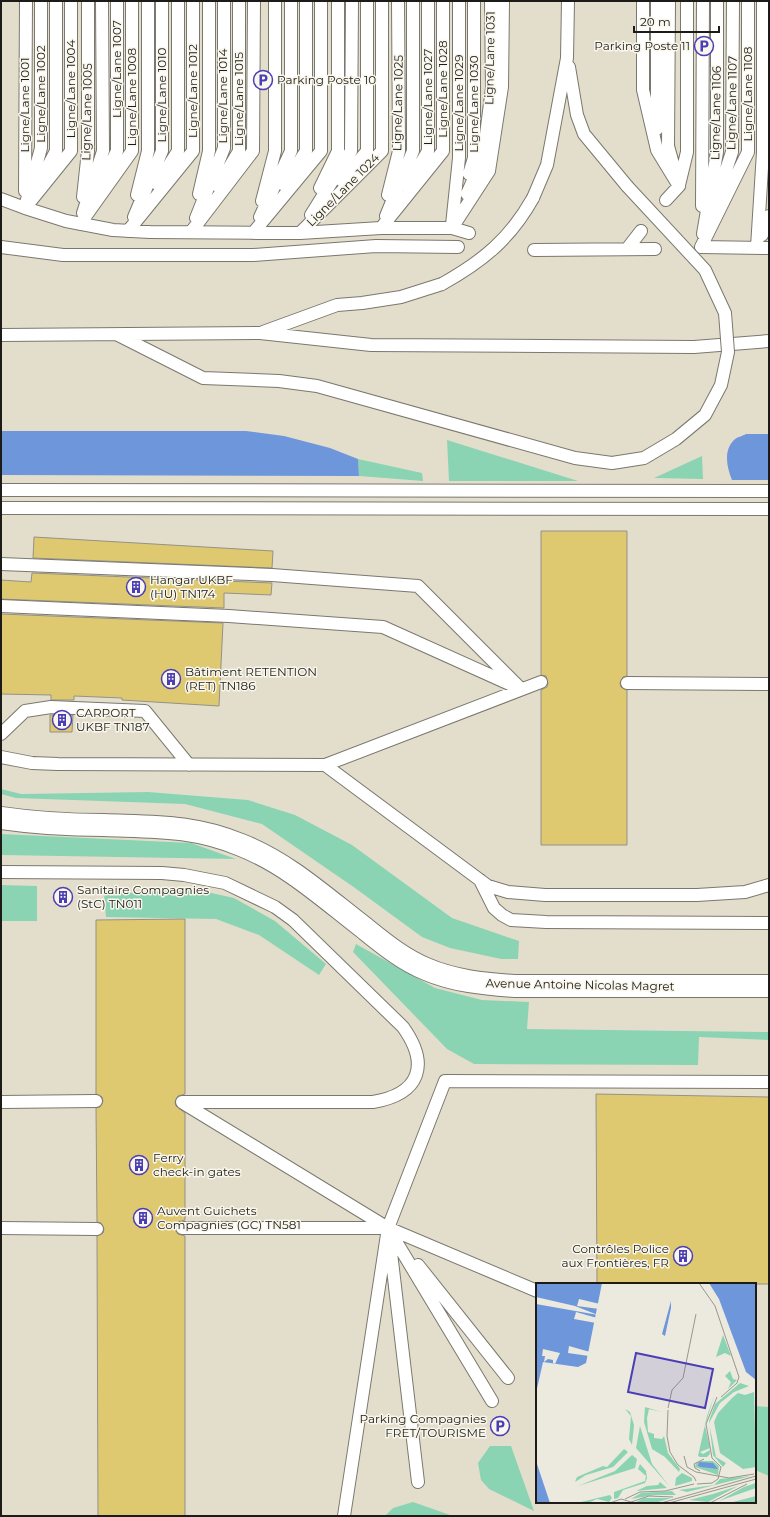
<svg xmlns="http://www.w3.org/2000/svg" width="770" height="1517" font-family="Montserrat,sans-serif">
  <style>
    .built { fill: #e3decc; fill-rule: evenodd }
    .green { fill: #8bd4b3 }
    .water { fill: #6d96db }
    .building { fill: #dfc970; stroke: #949188 }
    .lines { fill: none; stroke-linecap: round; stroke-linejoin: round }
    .service-casing { stroke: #7a786e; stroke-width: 14 }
    .minor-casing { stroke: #7a786e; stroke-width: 24 }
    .service { stroke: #fff; stroke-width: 12 }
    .minor { stroke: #fff; stroke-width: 22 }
    .service-bridge-casing { stroke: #7a786e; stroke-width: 14; stroke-linecap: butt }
    .service-bridge { stroke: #fff; stroke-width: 12 }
    .labels { text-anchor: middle; stroke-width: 3; stroke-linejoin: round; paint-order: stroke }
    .poi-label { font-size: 12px; fill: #1c1b17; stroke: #f9f6ec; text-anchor: start }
    .street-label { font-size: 12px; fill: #1c1b17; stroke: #f9f6ec }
    .inset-river { fill: none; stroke: #6d96db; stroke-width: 2 }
    .inset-road { fill: none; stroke: #99978e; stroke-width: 1 }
    .view { fill: #4b3db4; fill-opacity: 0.15; stroke: #4b3db4; stroke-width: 2 }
    .inset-edge { fill: none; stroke: #1c1b17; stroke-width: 2 }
  </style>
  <rect width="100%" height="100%" fill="#ece9de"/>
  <path class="built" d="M1,1H769V1516H1ZM537,1284H755V1502H537Z"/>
  <path class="green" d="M447,440L578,481H449Z
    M702,456L703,479L654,478Z
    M358,459L422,473L423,481L359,476Z
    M1,789L21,794L148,792L248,800L295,815L352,845L452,918L519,941L518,959H501L450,948L422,937L355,888L262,824L185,804L16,798L1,794Z
    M1,834L191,843L236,859L1,855Z
    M1,885L37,886V921H1Z
    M198,890L234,898L275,921L326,964L319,975L259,935L216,919L106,917L104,894Z
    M356,944L435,988L482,1000L529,1002L527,1029L769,1032V1040L699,1037L698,1065L474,1064L447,1049L353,952Z
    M755,1406L769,1407V1476L755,1470Z
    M490,1446H511L534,1511L489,1489L481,1480L478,1463Z
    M413,1502L453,1516H385L393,1508Z"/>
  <path class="water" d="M1,431H246L284,436L330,448L358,459L359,476L1,475Z
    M746,434H769V480H732C727,468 723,451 734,440C737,437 743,436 746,434Z"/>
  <path class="building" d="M541,531H627V676L623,677L620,683L621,687L627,690V845H541V690L547,687L548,683L546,676L541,675Z
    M34,537L273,551L272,568L33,558Z
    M32,573L272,583L271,595L224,593V608L1,599V580L31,582Z
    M1,614L223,623L219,706L122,700V698L74,696V700H51V695L1,694Z
    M50,715H73L72,732H50Z
    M185,919V1094L178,1096L175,1102L176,1106L185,1113V1220L178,1222L175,1228L178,1234L185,1236V1516H98L97,1236L103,1233L104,1229L101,1223L97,1222L96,1108L100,1107L103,1101L102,1097L96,1094V920Z
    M596,1094L769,1097V1284H597Z"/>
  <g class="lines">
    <defs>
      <path id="service" d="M643,1V90L657,150L679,186L666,200
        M657,1V129
        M669,1L668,146L675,171
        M569,67L577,115L584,134L627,186
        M469,174L474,158V1
        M40,181L56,151V1
        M342,181L367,151V1
        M157,184L178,151V1
        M284,185L306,151V1
        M679,185L687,152V1
        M218,186L239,151V1
        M407,186L428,151V1
        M99,187L117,151V1
        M320,188L338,151V1
        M25,191L26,1
        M199,194L209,151V1
        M467,194L483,158L492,88L491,1
        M137,195L148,151V1
        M388,195L399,151L398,1
        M83,197L88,151V1
        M533,198L547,165L567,58L568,1
        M1,199L25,208L66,221L113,230L150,232L300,233L381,228H452L469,233
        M262,201L275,151V1
        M26,203L41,148V1
        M702,206L703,1
        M714,206L732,152L733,1
        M25,208L71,151V1
        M83,213L103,151L102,1
        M311,215L351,151L352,1
        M386,216L413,151V1
        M134,217L162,151V1
        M260,217L291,151V1
        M196,218L224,148V1
        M80,224L132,151V1
        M452,225L459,158V1
        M381,228L443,151V1
        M452,228L489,171L502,87L503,1
        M128,231L193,151V1
        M191,232L253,151L254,1
        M253,233L321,151V1
        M300,233L382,151V1
        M703,234L717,152V1
        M762,235L769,216
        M1,247L63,255H253L376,246L458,247
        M701,247L748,152V1
        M701,247L769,248
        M757,247L763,152V1
        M627,249L641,231
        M534,250L655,249
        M263,332L337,305L362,303L401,297L442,284
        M1,335L260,333L371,345L694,347L769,341
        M118,335L203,378L279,381L317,386L575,458L612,463
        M1,490L769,491
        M1,508L769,509
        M1,564L272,575L418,586L521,689
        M1,606L229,616L383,627L514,686
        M627,683L769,684
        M1,734L25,711L51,707L145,711L189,765
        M1,757L32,763L58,764L325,765L541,682
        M325,765L488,886L508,892L545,895H697L745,892L769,885
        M1,872L162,873L184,875L225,883L275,907L293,920L403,1027C430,1065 420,1094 373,1102H182
        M480,880L494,908L502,915L511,920L546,922L769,923
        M1,1102L96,1101
        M183,1103L388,1228L537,1291
        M1,1228L97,1229
        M182,1228H388
        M391,1233L492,1401
        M390,1244L418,1482
        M418,1265L508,1378
        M344,1516L388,1228L445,1081L769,1082"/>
      <path id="minor" d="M1,818C35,823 69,825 104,825C154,827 193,825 241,845C287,863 324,897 363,927C383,943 402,959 426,969C454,981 484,984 515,986H769"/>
    </defs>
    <use href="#service" class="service-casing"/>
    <use href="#minor" class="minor-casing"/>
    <use href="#service" class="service"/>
    <use href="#minor" class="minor"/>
    <defs>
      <path id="service-bridge" d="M442,284C483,261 510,239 533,198
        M612,463L644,458L676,439L705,415L721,385L728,352L725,313L705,270L627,186"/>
    </defs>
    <use href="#service-bridge" class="service-bridge-casing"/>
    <use href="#service-bridge" class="service-bridge"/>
  </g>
  <defs>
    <symbol id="parking-ring" viewBox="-11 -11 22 22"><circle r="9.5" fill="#f9f6ec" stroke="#4b3db4" stroke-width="1.5"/><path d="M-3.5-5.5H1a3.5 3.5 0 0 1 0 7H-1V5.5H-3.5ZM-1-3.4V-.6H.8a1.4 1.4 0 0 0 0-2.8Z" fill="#4b3db4"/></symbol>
    <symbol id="building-ring" viewBox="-11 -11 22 22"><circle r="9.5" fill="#f9f6ec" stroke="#4b3db4" stroke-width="1.5"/><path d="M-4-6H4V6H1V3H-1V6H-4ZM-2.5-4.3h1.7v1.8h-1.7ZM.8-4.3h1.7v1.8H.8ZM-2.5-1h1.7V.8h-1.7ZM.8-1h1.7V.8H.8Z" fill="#4b3db4"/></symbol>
  </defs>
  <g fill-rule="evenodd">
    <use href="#parking-ring" x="693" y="35" width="22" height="22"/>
    <use href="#parking-ring" x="252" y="69" width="22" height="22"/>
    <use href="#building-ring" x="125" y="576" width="22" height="22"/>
    <use href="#building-ring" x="160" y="668" width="22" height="22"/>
    <use href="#building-ring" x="51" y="709" width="22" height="22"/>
    <use href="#building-ring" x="52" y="886" width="22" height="22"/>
    <use href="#building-ring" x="128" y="1154" width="22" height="22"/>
    <use href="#building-ring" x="132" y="1207" width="22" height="22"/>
    <use href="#building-ring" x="672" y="1245" width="22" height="22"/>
    <use href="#parking-ring" x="489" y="1415" width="22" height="22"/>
  </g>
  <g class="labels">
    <g class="poi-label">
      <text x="690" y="50" text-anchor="end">Parking Poste 11</text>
      <text x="277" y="84">Parking Poste 10</text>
      <text x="150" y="584">Hangar UKBF<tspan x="150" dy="14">(HU) TN174</tspan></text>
      <text x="185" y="676">Bâtiment RETENTION<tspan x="185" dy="14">(RET) TN186</tspan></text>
      <text x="76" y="717">CARPORT<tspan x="76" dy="14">UKBF TN187</tspan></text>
      <text x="77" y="894">Sanitaire Compagnies<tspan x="77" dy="14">(StC) TN011</tspan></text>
      <text x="153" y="1162">Ferry<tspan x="153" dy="14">check-in gates</tspan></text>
      <text x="157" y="1215">Auvent Guichets<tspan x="157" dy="14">Compagnies (GC) TN581</tspan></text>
      <text x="669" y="1253" text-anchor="end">Contrôles Police<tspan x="669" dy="14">aux Frontières, FR</tspan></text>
      <text x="486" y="1423" text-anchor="end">Parking Compagnies<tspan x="486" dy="14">FRET/TOURISME</tspan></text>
    </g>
    <g class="street-label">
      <text transform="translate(490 58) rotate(-89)" y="4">Ligne/Lane 1031</text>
      <text transform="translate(117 69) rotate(-90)" y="4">Ligne/Lane 1007</text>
      <text transform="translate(71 89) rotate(-90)" y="4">Ligne/Lane 1004</text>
      <text transform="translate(443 89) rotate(-90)" y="4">Ligne/Lane 1028</text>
      <text transform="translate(193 91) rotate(-90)" y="4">Ligne/Lane 1012</text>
      <text transform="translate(41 94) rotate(-90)" y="4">Ligne/Lane 1002</text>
      <text transform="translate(748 94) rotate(-90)" y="4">Ligne/Lane 1108</text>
      <text transform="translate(162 95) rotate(-90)" y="4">Ligne/Lane 1010</text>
      <text transform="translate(223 96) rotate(-90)" y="4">Ligne/Lane 1014</text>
      <text transform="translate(132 97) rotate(-90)" y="4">Ligne/Lane 1008</text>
      <text transform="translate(428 97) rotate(-90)" y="4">Ligne/Lane 1027</text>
      <text transform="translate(239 99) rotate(-90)" y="4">Ligne/Lane 1015</text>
      <text transform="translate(398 103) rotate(-89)" y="4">Ligne/Lane 1025</text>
      <text transform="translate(459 103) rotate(-90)" y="4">Ligne/Lane 1029</text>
      <text transform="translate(732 103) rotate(-89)" y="4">Ligne/Lane 1107</text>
      <text transform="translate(474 104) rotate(-90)" y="4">Ligne/Lane 1030</text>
      <text transform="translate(25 105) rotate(-90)" y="4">Ligne/Lane 1001</text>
      <text transform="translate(87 112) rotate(-89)" y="4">Ligne/Lane 1005</text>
      <text transform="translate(716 113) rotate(-89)" y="4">Ligne/Lane 1106</text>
      <text transform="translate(343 190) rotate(-45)" y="4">Ligne/Lane 1024</text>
      <text transform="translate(580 985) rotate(1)" y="4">Avenue Antoine Nicolas Magret</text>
    </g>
  </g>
  <g transform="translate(536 1283)">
    <rect width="220" height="220" fill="#ece9de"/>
    <path d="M187,52L195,73L189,70L180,74ZM194,88L197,96L201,97L192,106L195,99L189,93ZM204,100L213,103L198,109L184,120L173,140L180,174L190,180L187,184L177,172L173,138L179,121ZM218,109L220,184L207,186L184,170L178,139L182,130L196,115L202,110L209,112ZM178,113L169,143L174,165L164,169L167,171L174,167V171L171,174H164L162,173L171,133ZM109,124L126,129L113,126L111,135L112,149L118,151V155L126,156L128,153L132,170L144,186L143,189L129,174L116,166L108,139ZM89,126L94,129L98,142L96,162L93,156L95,133ZM104,143L116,181L134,204L100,165ZM88,166L92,169L77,184L50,192L39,199L41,194L67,183L71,184ZM96,172L101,176L99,185L42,203L79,188ZM165,178H177L183,183L182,192L159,184L160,180ZM104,181L110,188L111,195L109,200L87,207L82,215L78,216V209L109,198L110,193L102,186ZM146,190L156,195V198L139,203L140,195ZM215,193L151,209L143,207L178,202L184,196ZM124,199L131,205L100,208L111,203L122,202ZM220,200V205L183,218L208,204ZM202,203L172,219L153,217L177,211ZM136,208L140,212H119L95,216L105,210ZM74,212L76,215L73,219L61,216L52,220H41ZM220,213V220H193ZM108,215H135L119,220H98Z" fill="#8bd4b3"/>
    <path d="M0,0H66L50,80L42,84L7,79L0,110ZM173,0H220V97L210,89L183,16ZM135,18V25L129,53L126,51ZM0,178L14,220H0ZM163,179L177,180L182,186L165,184L162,183Z" fill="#6d96db"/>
    <path d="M0,14L39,23L62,32L0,21ZM43,16L64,21L63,26L41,23ZM40,29L61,35L60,40L38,36ZM33,63L54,69L53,73L32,70ZM7,66L24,70L19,81L17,80V77L12,76L8,79L9,73H6Z" fill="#ece9de"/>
    <path class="inset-river" d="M0,10L42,19M0,24L39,32M0,61L32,67"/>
    <path class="inset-road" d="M163,0L179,23L203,94L201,100L185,114M132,125L136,107L147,95L160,31M132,127L131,153L134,169L142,182L158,194L160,198M148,173L151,184L160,189L193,195L218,191M176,175L170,141L181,114M164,188L159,185L158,181L168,176M161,201L176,200L182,196L185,184L176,175M89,216L104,209L129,208L158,201M95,219L113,213L137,214M74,220L85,216L95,219M125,220L220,193M133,220L220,196M174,220L211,201"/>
    <path class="view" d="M100,70L177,86L169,125L92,109Z"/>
    <rect width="220" height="220" class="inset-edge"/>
  </g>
  <rect width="770" height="1517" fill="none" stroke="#1c1b17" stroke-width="4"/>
  <path d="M634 26v6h85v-6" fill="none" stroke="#1c1b17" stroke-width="2"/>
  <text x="640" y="26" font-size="12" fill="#1c1b17" stroke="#f9f6ec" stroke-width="3" paint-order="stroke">20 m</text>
</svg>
